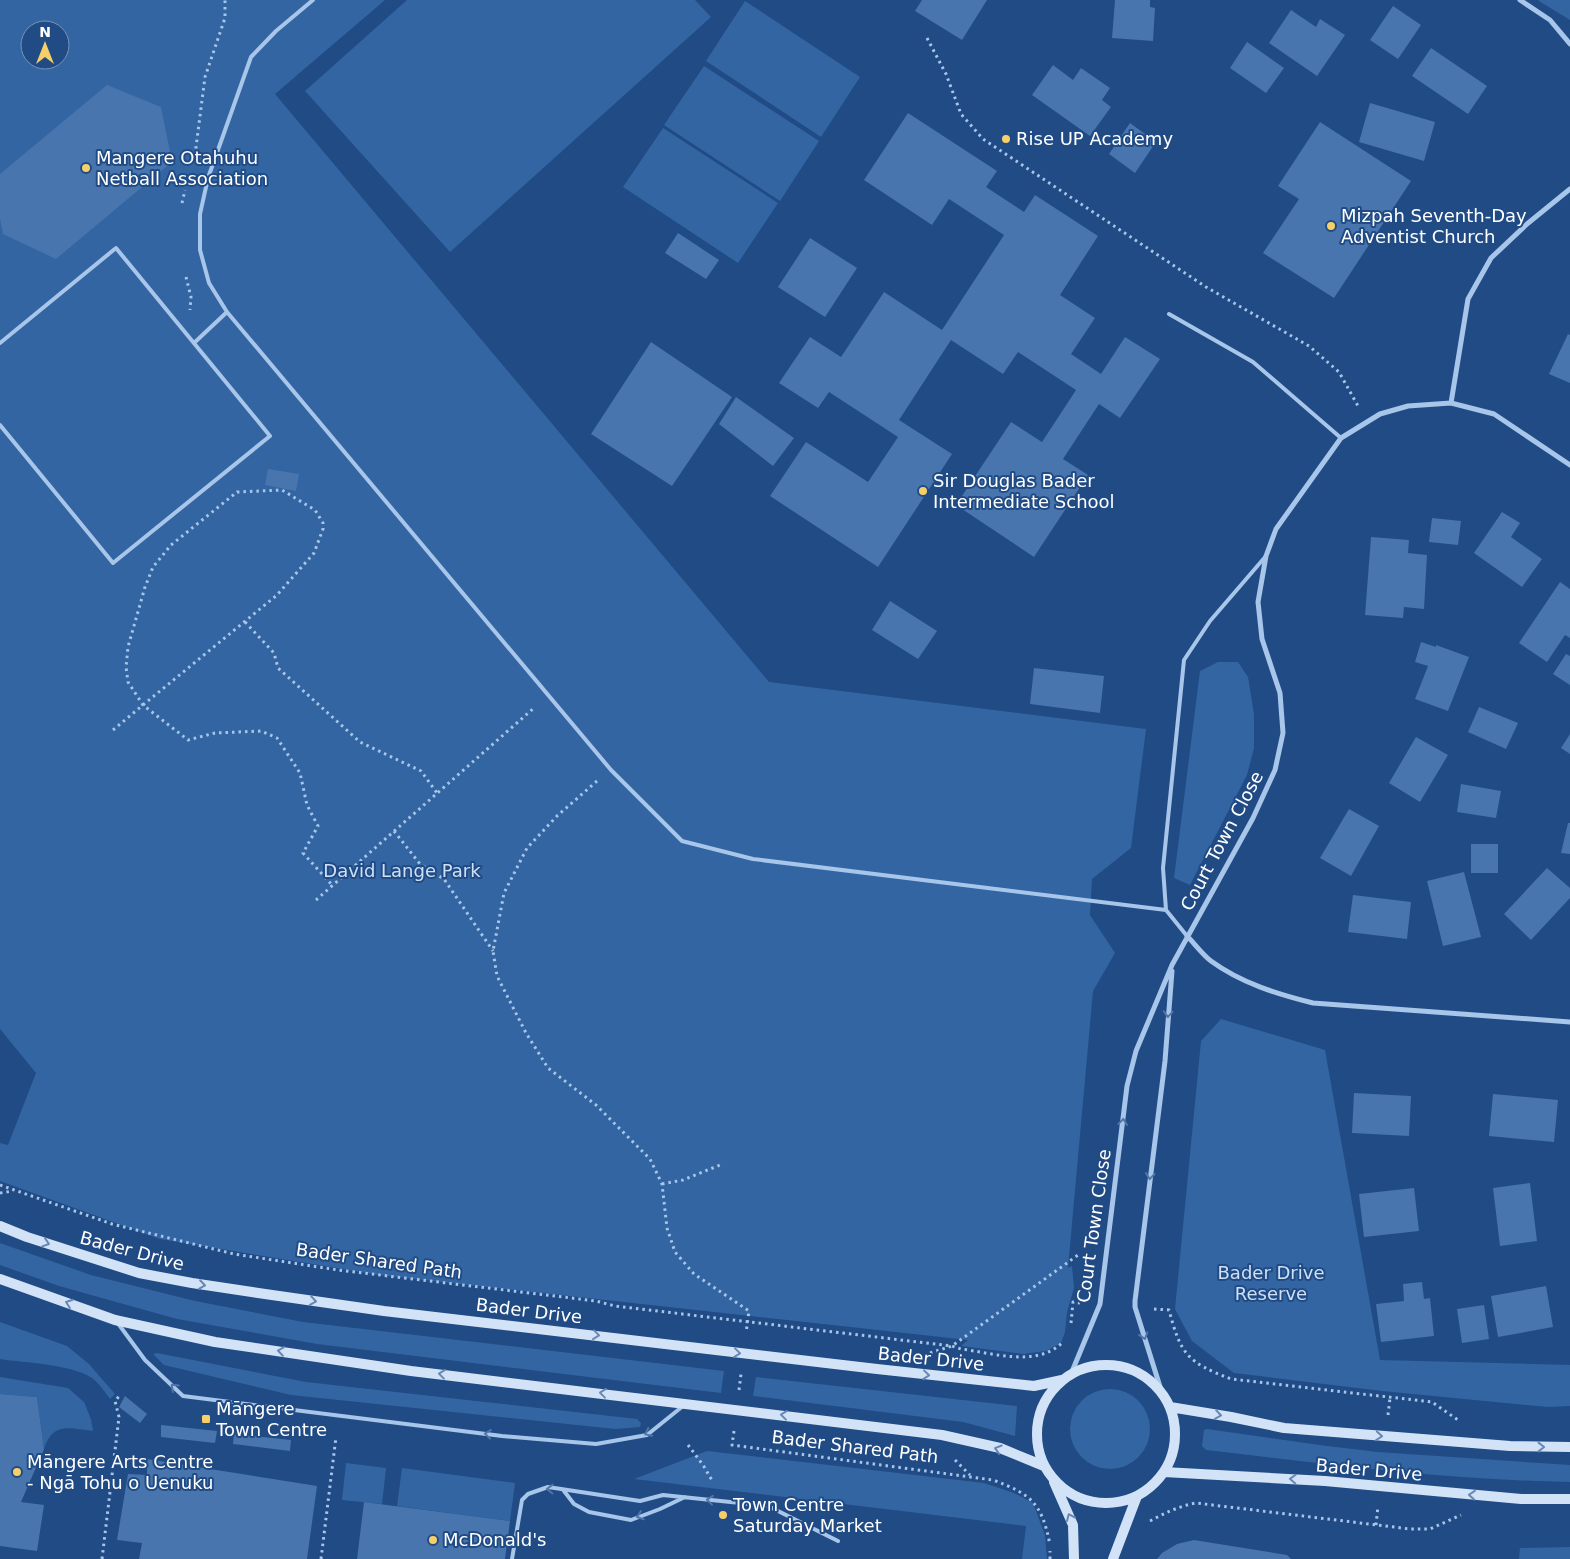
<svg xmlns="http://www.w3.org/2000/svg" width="1570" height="1559" font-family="'DejaVu Sans',sans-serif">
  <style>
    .green { fill: #3365a2; fill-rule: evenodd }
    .building { fill: #4875ae }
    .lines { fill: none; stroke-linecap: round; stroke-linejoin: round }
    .path { stroke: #a8c5ea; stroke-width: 3; stroke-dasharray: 2.5 4; stroke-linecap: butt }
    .service { stroke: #a8c5ea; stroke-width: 4 }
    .minor { stroke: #a8c5ea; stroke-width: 5 }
    .secondary { stroke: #d3e3f7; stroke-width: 10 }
    .oneway { stroke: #5076a8 }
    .oneway2 { stroke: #6888b3 }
    .poi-dot { fill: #f7cf69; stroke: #204b85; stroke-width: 2 }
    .labels { text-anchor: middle; stroke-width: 4; stroke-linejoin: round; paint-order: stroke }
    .poi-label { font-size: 18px; fill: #fff; stroke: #204b85; text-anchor: start }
    .street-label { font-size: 18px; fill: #fff; stroke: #204b85 }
    .park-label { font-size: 18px; fill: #cde0f7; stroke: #204b85 }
  </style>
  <rect width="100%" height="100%" fill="#204b85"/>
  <path class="green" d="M0,0H385L275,94L769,682L1146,729L1131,848L1092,879L1090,915L1115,953L1093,991L1068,1268L1072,1266L1074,1288L1067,1312L1065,1332L1061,1343L1046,1351L1023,1354L961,1346L968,1340L379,1275L160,1239L0,1181V1143L8,1145L36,1073L0,1029ZM30,30H60V60H30Z
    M407,0H695L711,17L450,252L305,91Z
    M1538,0H1570V20L1539,1Z
    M745,1L860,77L821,137L706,61Z
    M704,66L819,141L780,201L664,125Z
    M663,128L778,203L738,263L623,187Z
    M1218,662H1238L1248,677L1254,714V748L1247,775L1190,885L1174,878L1200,671Z
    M1221,1019L1325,1050L1380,1360L1570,1365V1406L1548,1407L1382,1391L1234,1373L1192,1341L1175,1309L1201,1041Z
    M0,1243L91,1275L195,1301L303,1322L724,1371L721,1393L317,1344L177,1319L59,1286L0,1265Z
    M0,1322L67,1346L89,1364L115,1394L110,1399C104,1391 99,1383 92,1378C71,1364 25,1363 0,1359Z
    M157,1353L306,1382L637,1419L641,1423L640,1427L615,1429L291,1395L164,1365L153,1354Z
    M0,1377L68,1388L84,1402L91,1419L93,1431C68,1428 53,1422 44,1449L37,1397L0,1394Z
    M756,1377L1017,1406L1015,1436L963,1422L753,1396Z
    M1070 1429a40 40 0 1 1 80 0a40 40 0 1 1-80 0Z
    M1207,1429L1327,1446L1378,1452L1570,1465V1482C1448,1480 1327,1464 1206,1450L1202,1446L1204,1430Z
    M707,1451L984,1483L1014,1493L1033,1503L1045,1535L1047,1559H1022L1026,1526L634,1479Z
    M346,1463L386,1468L382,1504L342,1500Z
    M402,1468L515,1483L510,1521L397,1506Z
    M1570,1547V1559H1519L1520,1548Z"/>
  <path class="building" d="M922,0H987L962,40L915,11Z
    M1115,0H1150V7L1155,8L1153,41L1112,38Z
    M1393,6L1421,25L1398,59L1370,40Z
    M1291,10L1316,27L1320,19L1345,35L1317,76L1269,43Z
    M1247,42L1284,68L1266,93L1230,68Z
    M1431,48L1487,86L1468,114L1412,76Z
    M1053,65L1073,80L1081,68L1110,88L1102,100L1111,107L1090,136L1032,95Z
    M107,85L161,107L172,162L56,259L3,234L0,219V174Z
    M1370,103L1435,122L1424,161L1359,142Z
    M908,113L997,171L986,187L1024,212L1035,195L1098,236L1060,295L1095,318L1071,354L1101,374L1125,337L1160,359L1120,418L1099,404L1063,459L1088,475L1034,557L956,505L1011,422L1042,442L1076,390L1018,352L1003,374L951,340L899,420L952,454L878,567L770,496L806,442L868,482L898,437L829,392L818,408L779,383L810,337L841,357L884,292L942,330L1004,235L949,199L932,225L864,180Z
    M1320,122L1411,181L1334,298L1263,253L1299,199L1278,186Z
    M1130,123L1156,142L1135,173L1109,154Z
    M678,233L719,260L706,279L665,253Z
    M810,238L857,268L825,317L778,287Z
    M1568,334L1570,335V383L1549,374Z
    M651,342L732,397L672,486L591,434Z
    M736,397L794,438L773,466L719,424Z
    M268,469L299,474L296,491L265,485Z
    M1502,512L1520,523L1511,537L1542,559L1522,587L1474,553Z
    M1432,518L1461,521L1458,545L1429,542Z
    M1371,537L1409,540L1408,553L1427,555L1424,609L1404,607L1403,618L1365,615Z
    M1560,582L1570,589V638L1565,635L1547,662L1519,643Z
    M890,601L937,631L918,659L872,630Z
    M1421,642L1436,647V645L1469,657L1448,711L1415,699L1428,666L1415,662Z
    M1566,654L1570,656V685L1553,674Z
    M1034,668L1104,676L1100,713L1030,704Z
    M1479,707L1518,723L1506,749L1468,732Z
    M1570,734V754L1561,748Z
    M1416,737L1448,755L1420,802L1389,783Z
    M1461,784L1501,791L1496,818L1457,812Z
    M1349,809L1379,826L1351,876L1320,858Z
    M1568,823H1570V854L1561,853Z
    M1471,844H1498V873H1471Z
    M1547,868L1570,888V898L1531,940L1504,914Z
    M1464,872L1481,937L1443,946L1427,881Z
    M1353,895L1411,902L1407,939L1348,932Z
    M1354,1093L1411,1096L1409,1136L1352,1133Z
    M1493,1094L1558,1100L1554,1142L1489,1136Z
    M1530,1183L1537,1241L1500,1246L1493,1188Z
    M1414,1188L1419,1231L1364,1237L1359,1194Z
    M1422,1282L1424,1299L1430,1298L1434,1336L1381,1342L1376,1304L1404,1301L1403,1284Z
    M1546,1286L1553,1327L1498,1337L1491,1296Z
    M1484,1305L1489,1339L1462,1343L1457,1309Z
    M0,1394L37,1397L44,1449L21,1502L44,1505L37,1551L0,1546Z
    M125,1396L147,1414L140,1423L119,1407Z
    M161,1425L217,1431L215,1443L161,1437Z
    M234,1434L291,1440L290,1451L233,1444Z
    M147,1459L317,1486L307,1559H139L142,1543L117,1540L128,1474L147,1475Z
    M364,1502L510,1521L505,1559H357Z
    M1194,1540L1287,1555L1291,1559H1157L1162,1553L1177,1544Z"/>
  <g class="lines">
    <path class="path" d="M927,38L946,74L961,114L983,139L1206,287L1309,346L1339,372L1358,406
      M195,155L205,77L225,18V0
      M182,203L185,190
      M186,277L191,297L190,310
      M245,622L274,653L278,668L360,742L421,771L437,793
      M113,730L143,705L277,595L314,553L323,529V523L315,510L282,490L237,492L171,545L153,567L145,587L128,647L126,667L128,682L143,705L188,740L215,733L261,731L277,738L300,773L307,805L318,826L303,853L332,885
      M597,781L557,816L527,848L504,893L493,951L497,976L526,1033L548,1068L596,1105L650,1159L662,1184L667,1228L675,1252L694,1274L749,1311L746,1333
      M394,831L420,864L444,879L493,951
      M316,900L535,707
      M662,1184L683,1180L720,1165
      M0,1185L112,1224L234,1254L338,1270L596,1301L615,1306L952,1346L961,1349C993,1353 1037,1368 1063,1342
      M0,1193L13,1191
      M1154,1309L1169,1310C1181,1355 1187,1362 1231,1379L1432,1402L1458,1420
      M1071,1323L1073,1302L1080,1303
      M930,1353L952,1346L1078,1255
      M739,1390L741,1374
      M1388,1415L1390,1398
      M734,1431L732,1445L993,1480C1031,1494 1042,1503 1050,1545
      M688,1445L703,1465L713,1482
      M955,1460L970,1475
      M1150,1521C1165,1513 1179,1506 1196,1503L1410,1529H1430L1461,1515
      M1376,1525L1378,1506
      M102,1559L119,1417L115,1401L121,1394
      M321,1559L336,1437
      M1050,1559V1551"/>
    <path class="service" d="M313,0L276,31L251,57L208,178L200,214V250L209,283L227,312L611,770L682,841L753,859L1166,910
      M1169,314L1253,362L1341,438
      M0,343L116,248L270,436L113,563L0,425
      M194,343L227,312
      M1187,936L1166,910L1163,868L1184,660L1210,621L1266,556
      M117,1322L145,1360L183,1396L502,1436L596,1444L647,1435L683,1406
      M564,1491L574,1504L589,1512L631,1520L660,1509L685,1497
      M512,1559L522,1500L528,1494L548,1487L640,1501L663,1495L768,1506L838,1541"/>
    <path class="minor" d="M1520,0L1550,20L1570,44
      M1451,403L1468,299L1491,258L1527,224L1570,189
      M1187,936C1195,944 1202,954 1211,961C1241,983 1277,994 1313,1003L1570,1022
      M1071,1374L1100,1304L1127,1086L1136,1051L1172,965L1253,818L1275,770L1283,733L1280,693L1262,639L1258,602L1266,556L1276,529L1341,438L1380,414L1408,406L1451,403L1494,414L1570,465
      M1162,1393L1135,1307V1301L1165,1061L1172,971"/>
    <path class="secondary" d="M0,1226L27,1237L139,1273L192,1283L265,1294L384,1311L877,1369L1034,1386L1062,1380
      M0,1279L115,1320L215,1342L411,1371L942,1435L1000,1448L1044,1466
      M1037 1434a69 69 0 1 1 138 0a69 69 0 1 1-138 0Z
      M1170,1407L1231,1417L1284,1428L1510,1446L1570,1447
      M1164,1472L1325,1481L1521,1499H1570
      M1054,1482L1073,1525L1074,1559
      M1113,1559L1137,1496"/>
  </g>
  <defs><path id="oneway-chevron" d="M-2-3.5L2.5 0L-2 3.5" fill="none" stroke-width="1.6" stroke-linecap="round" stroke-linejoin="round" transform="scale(1.25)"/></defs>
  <g class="oneway">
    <use href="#oneway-chevron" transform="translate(1168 1014) rotate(94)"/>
    <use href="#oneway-chevron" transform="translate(1123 1122) rotate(-83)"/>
    <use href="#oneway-chevron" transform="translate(1150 1176) rotate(97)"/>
    <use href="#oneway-chevron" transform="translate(1144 1336) rotate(73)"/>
    <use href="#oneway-chevron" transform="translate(174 1387) rotate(-137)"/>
    <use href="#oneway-chevron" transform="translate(648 1433) rotate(154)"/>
    <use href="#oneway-chevron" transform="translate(488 1434) rotate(-173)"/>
    <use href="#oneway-chevron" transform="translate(550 1489) rotate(-179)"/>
    <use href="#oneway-chevron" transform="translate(710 1500) rotate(-174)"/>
    <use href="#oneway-chevron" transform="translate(640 1516) rotate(161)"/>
  </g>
  <g class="oneway2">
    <use href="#oneway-chevron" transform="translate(46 1243) rotate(18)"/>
    <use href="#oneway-chevron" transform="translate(202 1285) rotate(8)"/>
    <use href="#oneway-chevron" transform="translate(313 1301) rotate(8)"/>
    <use href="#oneway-chevron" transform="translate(69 1303) rotate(-160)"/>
    <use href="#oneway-chevron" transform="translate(596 1335) rotate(7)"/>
    <use href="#oneway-chevron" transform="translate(281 1351) rotate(-172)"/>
    <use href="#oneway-chevron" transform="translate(737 1353) rotate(7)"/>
    <use href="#oneway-chevron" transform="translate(442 1374) rotate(-173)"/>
    <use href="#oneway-chevron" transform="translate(926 1375) rotate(6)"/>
    <use href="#oneway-chevron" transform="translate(603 1393) rotate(-173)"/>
    <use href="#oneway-chevron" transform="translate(784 1415) rotate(-173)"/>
    <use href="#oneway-chevron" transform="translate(1218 1415) rotate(9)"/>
    <use href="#oneway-chevron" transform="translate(1379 1436) rotate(5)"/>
    <use href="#oneway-chevron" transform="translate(1541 1447)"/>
    <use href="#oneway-chevron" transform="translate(998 1449) rotate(-163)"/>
    <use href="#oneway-chevron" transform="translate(1293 1479) rotate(-177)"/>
    <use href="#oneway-chevron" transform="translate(1472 1495) rotate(-175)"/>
    <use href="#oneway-chevron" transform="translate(1070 1517) rotate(-114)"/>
  </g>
  <g class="poi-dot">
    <circle cx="1006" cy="139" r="5"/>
    <circle cx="86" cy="168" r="5"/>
    <circle cx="1331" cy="226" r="5"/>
    <circle cx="923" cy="491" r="5"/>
    <rect x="201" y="1414" width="10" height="10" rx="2.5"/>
    <circle cx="17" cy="1472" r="5"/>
    <circle cx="723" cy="1515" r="5"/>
    <circle cx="433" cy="1540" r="5"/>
  </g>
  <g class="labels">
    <g class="poi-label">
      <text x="1016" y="145">Rise UP Academy</text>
      <text x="96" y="164">Mangere Otahuhu<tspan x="96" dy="21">Netball Association</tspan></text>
      <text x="1341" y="222">Mizpah Seventh-Day<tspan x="1341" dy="21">Adventist Church</tspan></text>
      <text x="933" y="487">Sir Douglas Bader<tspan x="933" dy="21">Intermediate School</tspan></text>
      <text x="216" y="1415">Māngere<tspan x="216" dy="21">Town Centre</tspan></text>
      <text x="27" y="1468">Māngere Arts Centre<tspan x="27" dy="21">- Ngā Tohu o Uenuku</tspan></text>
      <text x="733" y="1511">Town Centre<tspan x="733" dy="21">Saturday Market</tspan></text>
      <text x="443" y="1546">McDonald's</text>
    </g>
    <g class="street-label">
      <text transform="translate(1222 841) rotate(-62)" y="6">Court Town Close</text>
      <text transform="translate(1094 1226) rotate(-82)" y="6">Court Town Close</text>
      <text transform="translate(132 1251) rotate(15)" y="6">Bader Drive</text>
      <text transform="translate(379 1261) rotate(8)" y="6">Bader Shared Path</text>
      <text transform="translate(529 1311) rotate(7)" y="6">Bader Drive</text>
      <text transform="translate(931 1359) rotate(6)" y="6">Bader Drive</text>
      <text transform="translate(855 1447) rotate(7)" y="6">Bader Shared Path</text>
      <text transform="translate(1369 1470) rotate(5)" y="6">Bader Drive</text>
    </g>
    <g class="park-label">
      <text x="402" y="877">David Lange Park</text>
      <text x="1271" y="1279">Bader Drive<tspan x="1271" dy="21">Reserve</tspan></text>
    </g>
  </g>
  <g transform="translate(45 45)"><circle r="24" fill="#204b85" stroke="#7993b6"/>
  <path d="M0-4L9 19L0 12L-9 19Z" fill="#f7cf69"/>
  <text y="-8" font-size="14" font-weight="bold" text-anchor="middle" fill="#ffffff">N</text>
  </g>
</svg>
